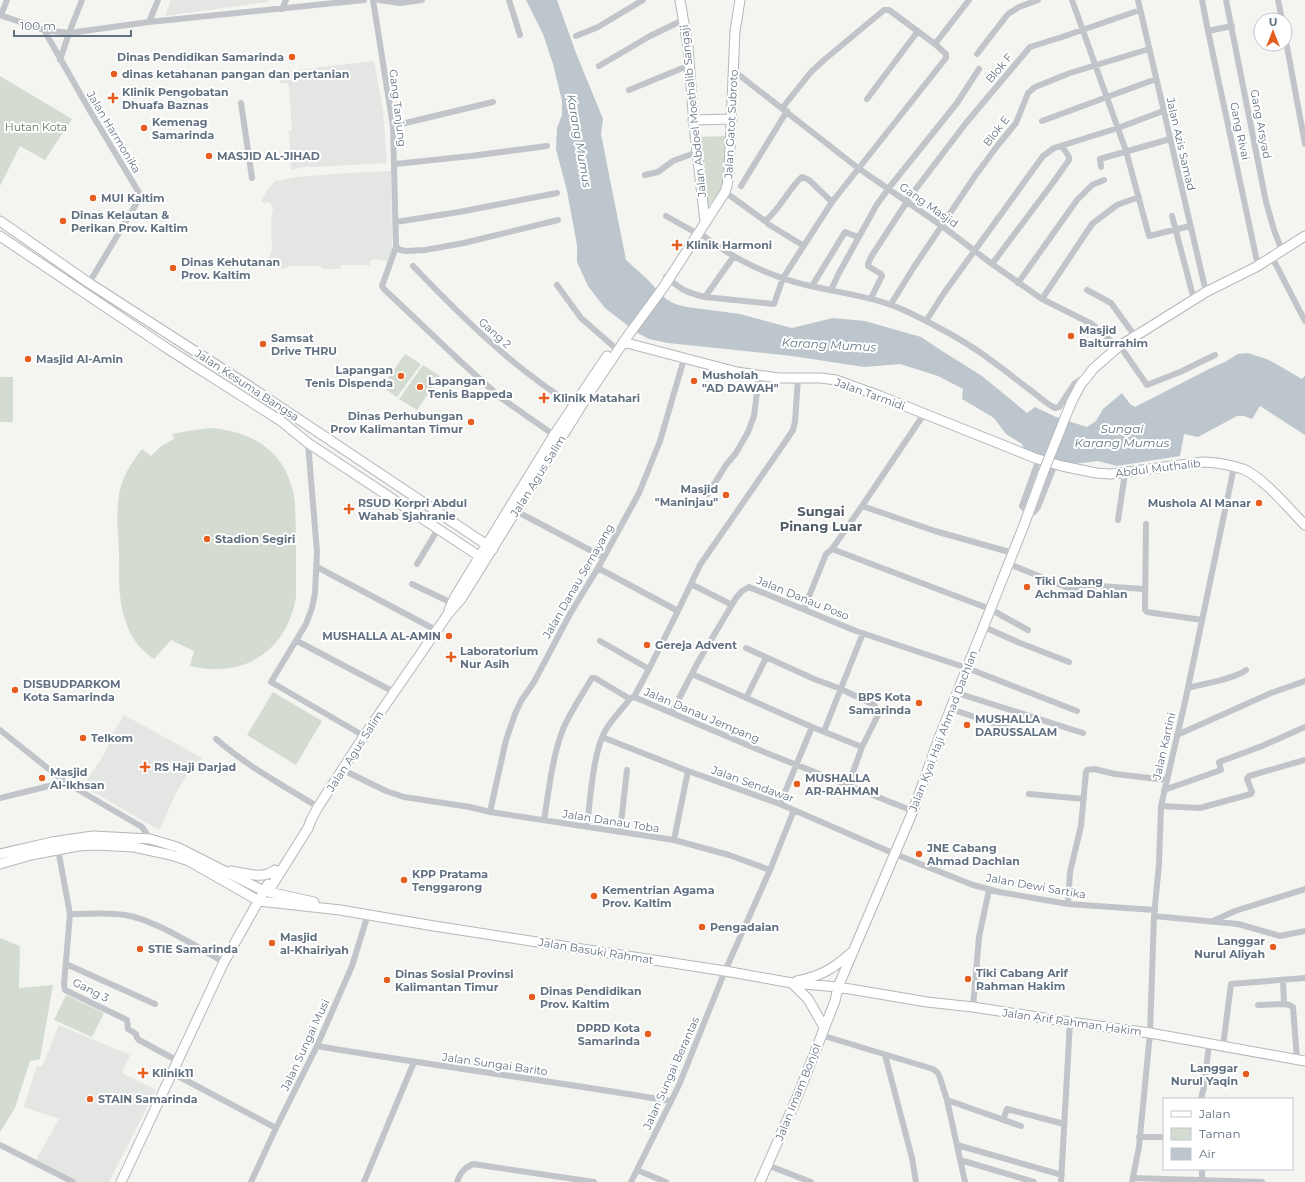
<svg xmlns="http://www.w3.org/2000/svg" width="1305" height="1182" font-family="Montserrat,sans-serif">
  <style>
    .built { fill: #e4e6e3 }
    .green { fill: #d4dbd1 }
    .water { fill: #bcc6cc }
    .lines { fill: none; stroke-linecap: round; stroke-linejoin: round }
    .secondary-casing { stroke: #b3b8bc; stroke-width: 11 }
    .street { stroke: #c1c4c8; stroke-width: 6 }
    .secondary { stroke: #fff; stroke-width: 9 }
    .secondary-bridge-casing { stroke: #b3b8bc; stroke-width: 11; stroke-linecap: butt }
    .secondary-bridge { stroke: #fff; stroke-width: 9 }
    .poi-dot { fill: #e55e1f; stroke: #fff; stroke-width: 1.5 }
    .labels { text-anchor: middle; stroke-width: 4; stroke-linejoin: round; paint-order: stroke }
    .poi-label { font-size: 11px; font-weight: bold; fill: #627181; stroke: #fff; text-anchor: start }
    .street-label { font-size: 11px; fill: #627181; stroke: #fff }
    .park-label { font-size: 11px; fill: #647961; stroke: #fff }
    .water-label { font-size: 12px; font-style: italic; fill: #637a86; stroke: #fff }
    .quarter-label { font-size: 13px; font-weight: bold; fill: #505b66; stroke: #fff }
  </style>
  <rect width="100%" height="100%" fill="#f4f4f0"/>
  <path class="built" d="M171,0H268V2L165,16Z
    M374,61L383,110L387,163L313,167L308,166L291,170L289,130H292L289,88L287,83H280L279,72Z
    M391,171L392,251L388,261L376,259L371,260L370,265L368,266L366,265H341V269H323L320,266H288L287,268L278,269V265L270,264L269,258L272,249L271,221L273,209L271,204L267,202L265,204L261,201L266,192L275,181L298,177L348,173Z
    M124,715L202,758L186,776L176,793L159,830L83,786L105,753L113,733Z
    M59,1025L130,1055L122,1073L156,1090L109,1182H74L35,1162L59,1119L24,1107L37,1065L42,1067Z"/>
  <path class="green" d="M0,76L72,119L45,160L20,146L0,186Z
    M728,136L725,184L699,218L694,137Z
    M405,354L421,364L397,397L382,387Z
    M423,365L440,376L417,410L399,399Z
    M0,377H13V422H0Z
    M211,428C248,431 279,447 291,484C297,501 295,521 296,539C296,558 296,577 296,597C287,651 244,679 190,666L194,651L171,640L154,659C140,650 130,636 125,620C118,599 119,575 119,553C118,531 115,507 121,486C125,472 134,460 142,449L151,456L161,446L174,439L172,434L188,431Z
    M273,692L322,721L296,765L247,735Z
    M0,938L20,946L19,988L53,985L40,1059L30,1061L15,1108L0,1132Z
    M66,995L104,1013L92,1037L54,1020Z"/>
  <path class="water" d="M526,0H557L576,53L603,119L601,134L626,260L648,280L666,299L675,304L687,307L740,314L792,328L833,318L865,321L921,337L939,349L982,376L1027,413L1035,407L1056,417L1087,427L1096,421L1103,409L1122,393L1130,404L1135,407L1211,368L1225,362L1238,354L1248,353L1269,360L1302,379L1305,376V435L1260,406L1252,419L1244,416H1237L1198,437L1184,434L1180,456L1117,466L1098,461L1065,465L1025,452L1022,444L1006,434L994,418L962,399L963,389L938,376L900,364L864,367L792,356L668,343L649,339L636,332L605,308L588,286L577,262V245L567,191L556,149L557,128L562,115V101L553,64L543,34Z"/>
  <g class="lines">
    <defs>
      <path id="secondary" d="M680,0L688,47L694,125L705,222
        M693,120L732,119
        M0,221L89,283L246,384L493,549
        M0,236L168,349L281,421L308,443L485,560
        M623,342L737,372L778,378H821L836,380L880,396L1035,458L1062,466L1096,473L1111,474L1203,462C1216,462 1230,465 1243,469C1264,478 1289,509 1305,525
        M1071,403L1081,384L1087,377L1093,369L1118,347L1206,292L1256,267L1305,236
        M1043,473L1024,525L939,738L913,811L838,987L927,1002L973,1007L1070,1022L1150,1033L1305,1061
        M449,610L456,595L554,435L607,356
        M0,854L52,842L93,836L150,839L177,847L264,891L314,902
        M0,864L31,855L78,846L96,845L134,847L171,855L189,861L259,901L340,910L434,926L725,971L792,983L838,987L835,1001L798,1095L760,1182
        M231,871C245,873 263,880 275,870
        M268,892L308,828L311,820L318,807L364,736L448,614L461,599L588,395L627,337L663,288L725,192L727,186L729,171L735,31L740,0
        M797,981C822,976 834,968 852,952
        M792,983L808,999L824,1027
        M121,1182L224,962L268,884"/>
    </defs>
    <use href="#secondary" class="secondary-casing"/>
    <path class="street" d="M373,0L393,126L396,247L400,250L406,251L425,250L464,243L558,220
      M379,0L400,3L422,0
      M509,0L520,35
      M1072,0L1126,151L1149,236L1190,226
      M1138,0L1206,292
      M1202,0L1208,31L1258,266
      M1226,0L1266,202L1274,230L1282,251
      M1278,0L1282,20
      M282,9L286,0
      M0,15L44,30L90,111L141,196L89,283
      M1,15L7,0
      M149,22L158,0
      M44,30L69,33L149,22L364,0
      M1208,31L1232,26
      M576,36L598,27L643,0
      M1285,36L1305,144
      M977,54L1008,14L1019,7L1038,0
      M60,60L69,33L82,0
      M599,66L650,36L683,20
      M734,71L858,168L942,226L992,264L1042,299L1092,324L1118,347
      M629,90L690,65
      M867,99L918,31
      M241,103L252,178
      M783,107L811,72L824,60L884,10H889L935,44
      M1042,121L1156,79
      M393,126L493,102
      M395,164L471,156L547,146
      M1101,167L1100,159L1170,139
      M645,175L658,172L673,161L697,152
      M741,186L787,111
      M725,192L765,221C780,210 788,189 802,177L809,180L832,202
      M666,216L698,234
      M1172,216L1192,292L1195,299
      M766,220L768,224L804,246
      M396,222L459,212L557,193
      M699,232C731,259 775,279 815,287C847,294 879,298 908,312C937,326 967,342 992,361C1006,371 1019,382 1033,392C1040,398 1047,404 1055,408L1059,407L1075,383L1083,378
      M396,247L382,286L384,289L460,361L501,398L554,435
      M1272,257L1305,321
      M992,264L1052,184L1069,160V157L1062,146
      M413,266C462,317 512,367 573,405
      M666,277C682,290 685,292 705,297L774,304L783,278L832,202L946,58V54L935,44L969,0
      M1018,283L1077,200L1092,185L1104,180
      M557,285L581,318L613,346
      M812,286L845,232L858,237
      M831,290L839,273L876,206L888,189L957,103L979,69
      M1087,290L1111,303L1135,336
      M705,297L734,256
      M871,298L882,276L881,274L868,266V264L871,257L912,194L966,123L1030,47L1062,37L1140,10
      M1042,299L1092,224L1117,205L1139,197
      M891,304L914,267L975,176L998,145L1016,123L1028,93L1035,87L1070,73L1149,49
      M926,321L944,293L1043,156L1054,148L1118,128L1163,111
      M1120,346L1147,385L1180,372L1215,355
      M308,443L317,552L315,593L312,608L306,624L271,682L364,736
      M1039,459L1022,506L1029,514L1034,512L1038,507L1055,464
      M708,494L726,465L736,453L748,432L754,416L759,376
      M862,506L935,531L1013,553
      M516,511L603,557
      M1118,520L1125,473
      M1146,524L1145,610L1147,612L1202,620
      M832,549L990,609L1028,630
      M417,564L438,529
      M1009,564L1073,590H1078L1084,585L1144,589
      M317,567L436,630
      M598,568L678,611L649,669L634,697L764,752L913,811
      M412,584L452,603
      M691,584L732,605
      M804,609L826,554L832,549L862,506L924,414
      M678,611L700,565L785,442L793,430L795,422L798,378
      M984,627L1020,643L1069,662
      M297,641L394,692
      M600,641L649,669
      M746,648L814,679L841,689L874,705C877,708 878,711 878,715L862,747L848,786
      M692,674L812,727L862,747
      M1188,688C1202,684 1235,679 1246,670
      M957,693L1083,733
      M746,698L766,658
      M951,709L1019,732
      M672,712L698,662L736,598L742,591L749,587L856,631L967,668L1077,711
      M0,730L65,782L142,827L150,839
      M824,731L863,633
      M1177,735L1271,693L1305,681
      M602,737L688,771L780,804L895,854L973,885L999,892L1068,904L1155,910
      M216,739C247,766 284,786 318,807
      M343,770L386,791L404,797L470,807L490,812L674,840L729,855L770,870L725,971L679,1085L631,1182
      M1164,790L1221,770L1219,762L1262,746L1305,727
      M1029,794L1084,799
      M0,798L65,782
      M780,804L812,727
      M1161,806L1200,808L1251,794L1252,792L1247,779L1249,776L1305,760
      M490,812L506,740L515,714L521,701L534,682L570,614L598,568L639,493L660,441L684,359
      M544,820C549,790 552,758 563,729C571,711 582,695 592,678H595L630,699
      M587,827C590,802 593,748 607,728C613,718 622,709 630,699L633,697
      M620,832L627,770
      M674,840L688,771
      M58,849L70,914L64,984L65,990L127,1020L128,1029L136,1034L137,1038L139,1040L178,1061
      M770,870L794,810
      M1068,904L1070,872L1081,826L1086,772L1087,770L1094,769L1115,774L1167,780
      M70,914C88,914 107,912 125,915C156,920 196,947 224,962
      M1154,916L1238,924L1280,936L1305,931
      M1211,922L1235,911L1305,889
      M66,964L155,1004
      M1284,1004L1289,1005L1293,1007L1297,1059
      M1258,1005L1284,1004L1283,980
      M973,1007L979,937L989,890
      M821,1035L933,1069L938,1073L940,1078L947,1100L965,1182
      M317,1046C434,1066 553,1081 670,1101
      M1223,1046L1231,984L1305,978
      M885,1055L912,1158L916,1182
      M172,1073L276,1128
      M1201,1099L1204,1087L1209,1044
      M947,1100L1021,1126
      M1003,1120L1007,1109L1064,1124
      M1139,1137H1164
      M0,1145L73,1182
      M957,1145L1062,1175
      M960,1160L1034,1182
      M767,1165L811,1182
      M1202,1169V1180
      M637,1170L666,1182
      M1133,1178L1262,1182
      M251,1182L276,1128L317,1046L352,966L368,914
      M364,1182L414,1062
      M457,1182C460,1173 464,1168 473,1164L594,1182
      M1061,1182L1070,1022
      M1132,1182L1139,1147L1150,1033L1154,916L1159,864L1161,806L1185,702L1234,467"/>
    <use href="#secondary" class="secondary"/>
    <defs>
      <path id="secondary-bridge" d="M1043,473L1071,403"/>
    </defs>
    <use href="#secondary-bridge" class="secondary-bridge-casing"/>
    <use href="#secondary-bridge" class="secondary-bridge"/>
  </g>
  <g class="poi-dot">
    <circle cx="292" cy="57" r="4"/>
    <circle cx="114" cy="74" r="4"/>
    <path d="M111 92h4v4h4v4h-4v4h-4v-4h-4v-4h4z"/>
    <circle cx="144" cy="128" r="4"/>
    <circle cx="209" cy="156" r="4"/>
    <circle cx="93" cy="198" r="4"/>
    <circle cx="63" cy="221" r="4"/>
    <path d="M675 239h4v4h4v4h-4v4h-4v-4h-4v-4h4z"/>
    <circle cx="173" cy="268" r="4"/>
    <circle cx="1071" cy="336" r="4"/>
    <circle cx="263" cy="344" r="4"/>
    <circle cx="28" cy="359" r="4"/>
    <circle cx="401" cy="376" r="4"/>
    <circle cx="694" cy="381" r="4"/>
    <circle cx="420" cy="387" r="4"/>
    <path d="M542 392h4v4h4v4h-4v4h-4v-4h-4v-4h4z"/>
    <circle cx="471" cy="422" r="4"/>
    <circle cx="726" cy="495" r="4"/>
    <circle cx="1259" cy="503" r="4"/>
    <path d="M347 503h4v4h4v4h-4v4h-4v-4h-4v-4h4z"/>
    <circle cx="207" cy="539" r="4"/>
    <circle cx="1027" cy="587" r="4"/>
    <circle cx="449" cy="636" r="4"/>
    <circle cx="647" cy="645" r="4"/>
    <path d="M449 651h4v4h4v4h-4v4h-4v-4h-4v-4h4z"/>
    <circle cx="15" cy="690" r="4"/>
    <circle cx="919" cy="703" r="4"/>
    <circle cx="967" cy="725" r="4"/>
    <circle cx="83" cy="738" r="4"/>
    <path d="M143 761h4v4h4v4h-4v4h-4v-4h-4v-4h4z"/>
    <circle cx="42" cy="778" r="4"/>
    <circle cx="797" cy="784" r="4"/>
    <circle cx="919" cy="854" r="4"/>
    <circle cx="404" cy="880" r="4"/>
    <circle cx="594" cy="896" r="4"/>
    <circle cx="702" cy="927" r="4"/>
    <circle cx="272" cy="943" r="4"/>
    <circle cx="1273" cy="947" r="4"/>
    <circle cx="140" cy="949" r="4"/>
    <circle cx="968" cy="979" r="4"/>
    <circle cx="387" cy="980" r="4"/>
    <circle cx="532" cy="997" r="4"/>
    <circle cx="648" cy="1034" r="4"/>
    <path d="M141 1067h4v4h4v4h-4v4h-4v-4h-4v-4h4z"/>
    <circle cx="1246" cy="1074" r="4"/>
    <circle cx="90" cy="1099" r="4"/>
  </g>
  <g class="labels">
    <g class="poi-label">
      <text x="284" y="61" text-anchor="end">Dinas Pendidikan Samarinda</text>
      <text x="122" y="78">dinas ketahanan pangan dan pertanian</text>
      <text x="122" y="96">Klinik Pengobatan<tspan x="122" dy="13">Dhuafa Baznas</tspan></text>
      <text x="152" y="126">Kemenag<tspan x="152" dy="13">Samarinda</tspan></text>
      <text x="217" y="160">MASJID AL-JIHAD</text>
      <text x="101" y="202">MUI Kaltim</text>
      <text x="71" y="219">Dinas Kelautan &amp;<tspan x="71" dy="13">Perikan Prov. Kaltim</tspan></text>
      <text x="686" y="249">Klinik Harmoni</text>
      <text x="181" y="266">Dinas Kehutanan<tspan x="181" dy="13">Prov. Kaltim</tspan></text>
      <text x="1079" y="334">Masjid<tspan x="1079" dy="13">Baiturrahim</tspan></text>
      <text x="271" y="342">Samsat<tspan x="271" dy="13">Drive THRU</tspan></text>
      <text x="36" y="363">Masjid Al-Amin</text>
      <text x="393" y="374" text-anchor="end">Lapangan<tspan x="393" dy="13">Tenis Dispenda</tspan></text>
      <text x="702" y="379">Musholah<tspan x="702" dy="13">"AD DAWAH"</tspan></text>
      <text x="428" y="385">Lapangan<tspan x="428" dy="13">Tenis Bappeda</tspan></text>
      <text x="553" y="402">Klinik Matahari</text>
      <text x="463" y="420" text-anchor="end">Dinas Perhubungan<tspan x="463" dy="13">Prov Kalimantan Timur</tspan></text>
      <text x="718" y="493" text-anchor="end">Masjid<tspan x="718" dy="13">"Maninjau"</tspan></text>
      <text x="358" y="507">RSUD Korpri Abdul<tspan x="358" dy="13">Wahab Sjahranie</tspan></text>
      <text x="1251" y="507" text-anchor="end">Mushola Al Manar</text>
      <text x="215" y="543">Stadion Segiri</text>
      <text x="1035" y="585">Tiki Cabang<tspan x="1035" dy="13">Achmad Dahlan</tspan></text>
      <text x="441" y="640" text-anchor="end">MUSHALLA AL-AMIN</text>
      <text x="655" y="649">Gereja Advent</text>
      <text x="460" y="655">Laboratorium<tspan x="460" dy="13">Nur Asih</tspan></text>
      <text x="23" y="688">DISBUDPARKOM<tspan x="23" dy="13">Kota Samarinda</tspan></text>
      <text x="911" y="701" text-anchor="end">BPS Kota<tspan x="911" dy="13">Samarinda</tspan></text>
      <text x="975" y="723">MUSHALLA<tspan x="975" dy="13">DARUSSALAM</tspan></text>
      <text x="91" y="742">Telkom</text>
      <text x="154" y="771">RS Haji Darjad</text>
      <text x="50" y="776">Masjid<tspan x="50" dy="13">Al-Ikhsan</tspan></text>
      <text x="805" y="782">MUSHALLA<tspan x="805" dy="13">AR-RAHMAN</tspan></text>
      <text x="927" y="852">JNE Cabang<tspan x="927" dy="13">Ahmad Dachlan</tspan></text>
      <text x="412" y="878">KPP Pratama<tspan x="412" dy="13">Tenggarong</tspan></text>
      <text x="602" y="894">Kementrian Agama<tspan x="602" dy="13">Prov. Kaltim</tspan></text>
      <text x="710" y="931">Pengadaian</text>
      <text x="280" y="941">Masjid<tspan x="280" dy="13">al-Khairiyah</tspan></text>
      <text x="1265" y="945" text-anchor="end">Langgar<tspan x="1265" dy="13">Nurul Aliyah</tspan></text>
      <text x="148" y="953">STIE Samarinda</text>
      <text x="976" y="977">Tiki Cabang Arif<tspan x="976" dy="13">Rahman Hakim</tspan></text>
      <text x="395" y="978">Dinas Sosial Provinsi<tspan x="395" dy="13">Kalimantan Timur</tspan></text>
      <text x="540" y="995">Dinas Pendidikan<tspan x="540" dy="13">Prov. Kaltim</tspan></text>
      <text x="640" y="1032" text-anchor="end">DPRD Kota<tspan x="640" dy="13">Samarinda</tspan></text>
      <text x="1238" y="1072" text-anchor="end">Langgar<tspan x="1238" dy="13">Nurul Yaqin</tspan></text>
      <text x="152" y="1077">Klinik11</text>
      <text x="98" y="1103">STAIN Samarinda</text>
    </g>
    <g class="street-label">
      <text transform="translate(999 68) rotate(-50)" y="4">Blok F</text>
      <text transform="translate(398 108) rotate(83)" y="4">Gang Tanjung</text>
      <text transform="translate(693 111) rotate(-96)" y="4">Jalan Abdoel Moethalib Sangaji</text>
      <text transform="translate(731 124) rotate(-87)" y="4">Jalan Gatot Subroto</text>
      <text transform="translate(1261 124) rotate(79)" y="4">Gang Arsyad</text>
      <text transform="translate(996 131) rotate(-52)" y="4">Blok E</text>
      <text transform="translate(1240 131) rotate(78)" y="4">Gang Rivai</text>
      <text transform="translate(114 132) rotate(59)" y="4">Jalan Harmonika</text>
      <text transform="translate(1181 144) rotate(77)" y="4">Jalan Azis Samad</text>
      <text transform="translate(929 205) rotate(35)" y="4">Gang Masjid</text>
      <text transform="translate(495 333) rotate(42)" y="4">Gang 2</text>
      <text transform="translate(247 385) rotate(33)" y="4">Jalan Kesuma Bangsa</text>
      <text transform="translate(870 394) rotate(20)" y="4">Jalan Tarmidi</text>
      <text transform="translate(1158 468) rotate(-7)" y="4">Abdul Muthalib</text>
      <text transform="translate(538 476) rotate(-58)" y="4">Jalan Agus Salim</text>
      <text transform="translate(578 581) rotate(-60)" y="4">Jalan Danau Semayang</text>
      <text transform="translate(803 598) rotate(22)" y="4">Jalan Danau Poso</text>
      <text transform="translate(702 715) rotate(23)" y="4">Jalan Danau Jempang</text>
      <text transform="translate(943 731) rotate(-69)" y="4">Jalan Kyai Haji Ahmad Dachlan</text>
      <text transform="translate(1164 746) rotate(-77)" y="4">Jalan Kartini</text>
      <text transform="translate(355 751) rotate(-57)" y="4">Jalan Agus Salim</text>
      <text transform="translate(753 784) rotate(20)" y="4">Jalan Sendawar</text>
      <text transform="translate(611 821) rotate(9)" y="4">Jalan Danau Toba</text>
      <text transform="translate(1036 886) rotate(10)" y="4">Jalan Dewi Sartika</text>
      <text transform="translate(596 951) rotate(9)" y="4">Jalan Basuki Rahmat</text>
      <text transform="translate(91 990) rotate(27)" y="4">Gang 3</text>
      <text transform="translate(1072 1022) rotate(8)" y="4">Jalan Arif Rahman Hakim</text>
      <text transform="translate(305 1045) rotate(-65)" y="4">Jalan Sungai Musi</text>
      <text transform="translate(495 1064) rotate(8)" y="4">Jalan Sungai Barito</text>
      <text transform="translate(671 1073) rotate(-66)" y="4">Jalan Sungai Berantas</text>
      <text transform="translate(798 1092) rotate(-68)" y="4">Jalan Imam Bonjol</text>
    </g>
    <g class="park-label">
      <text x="36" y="131">Hutan Kota</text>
    </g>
    <g class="water-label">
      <text transform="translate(579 141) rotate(80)" y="4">Karang Mumus</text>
      <text transform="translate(829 345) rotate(3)" y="4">Karang Mumus</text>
      <text x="1122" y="433">Sungai<tspan x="1122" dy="14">Karang Mumus</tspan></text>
    </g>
    <g class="quarter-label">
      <text x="821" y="516">Sungai<tspan x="821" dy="15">Pinang Luar</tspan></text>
    </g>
  </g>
  <rect x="1163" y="1098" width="130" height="72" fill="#ffffff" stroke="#c0c6cd"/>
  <rect x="1171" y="1111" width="20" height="6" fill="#ffffff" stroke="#c0c6cd"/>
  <text x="1199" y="1118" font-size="12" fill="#627181">Jalan</text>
  <rect x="1171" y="1128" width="20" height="12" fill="#d4dbd1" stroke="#c0c6cd"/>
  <text x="1199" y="1138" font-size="12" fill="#627181">Taman</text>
  <rect x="1171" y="1148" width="20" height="12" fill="#bcc6cc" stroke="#c0c6cd"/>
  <text x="1199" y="1158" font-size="12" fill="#627181">Air</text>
  <g transform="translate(1273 32)"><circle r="19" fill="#ffffff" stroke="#c0c6cd"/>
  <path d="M0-3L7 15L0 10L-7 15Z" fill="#e55e1f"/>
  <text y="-6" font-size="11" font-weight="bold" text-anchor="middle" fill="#627181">U</text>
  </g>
  <path d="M14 30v6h117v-6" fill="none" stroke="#627181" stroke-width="2"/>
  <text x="20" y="30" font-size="12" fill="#627181" stroke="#ffffff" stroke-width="3" paint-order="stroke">100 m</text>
</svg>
